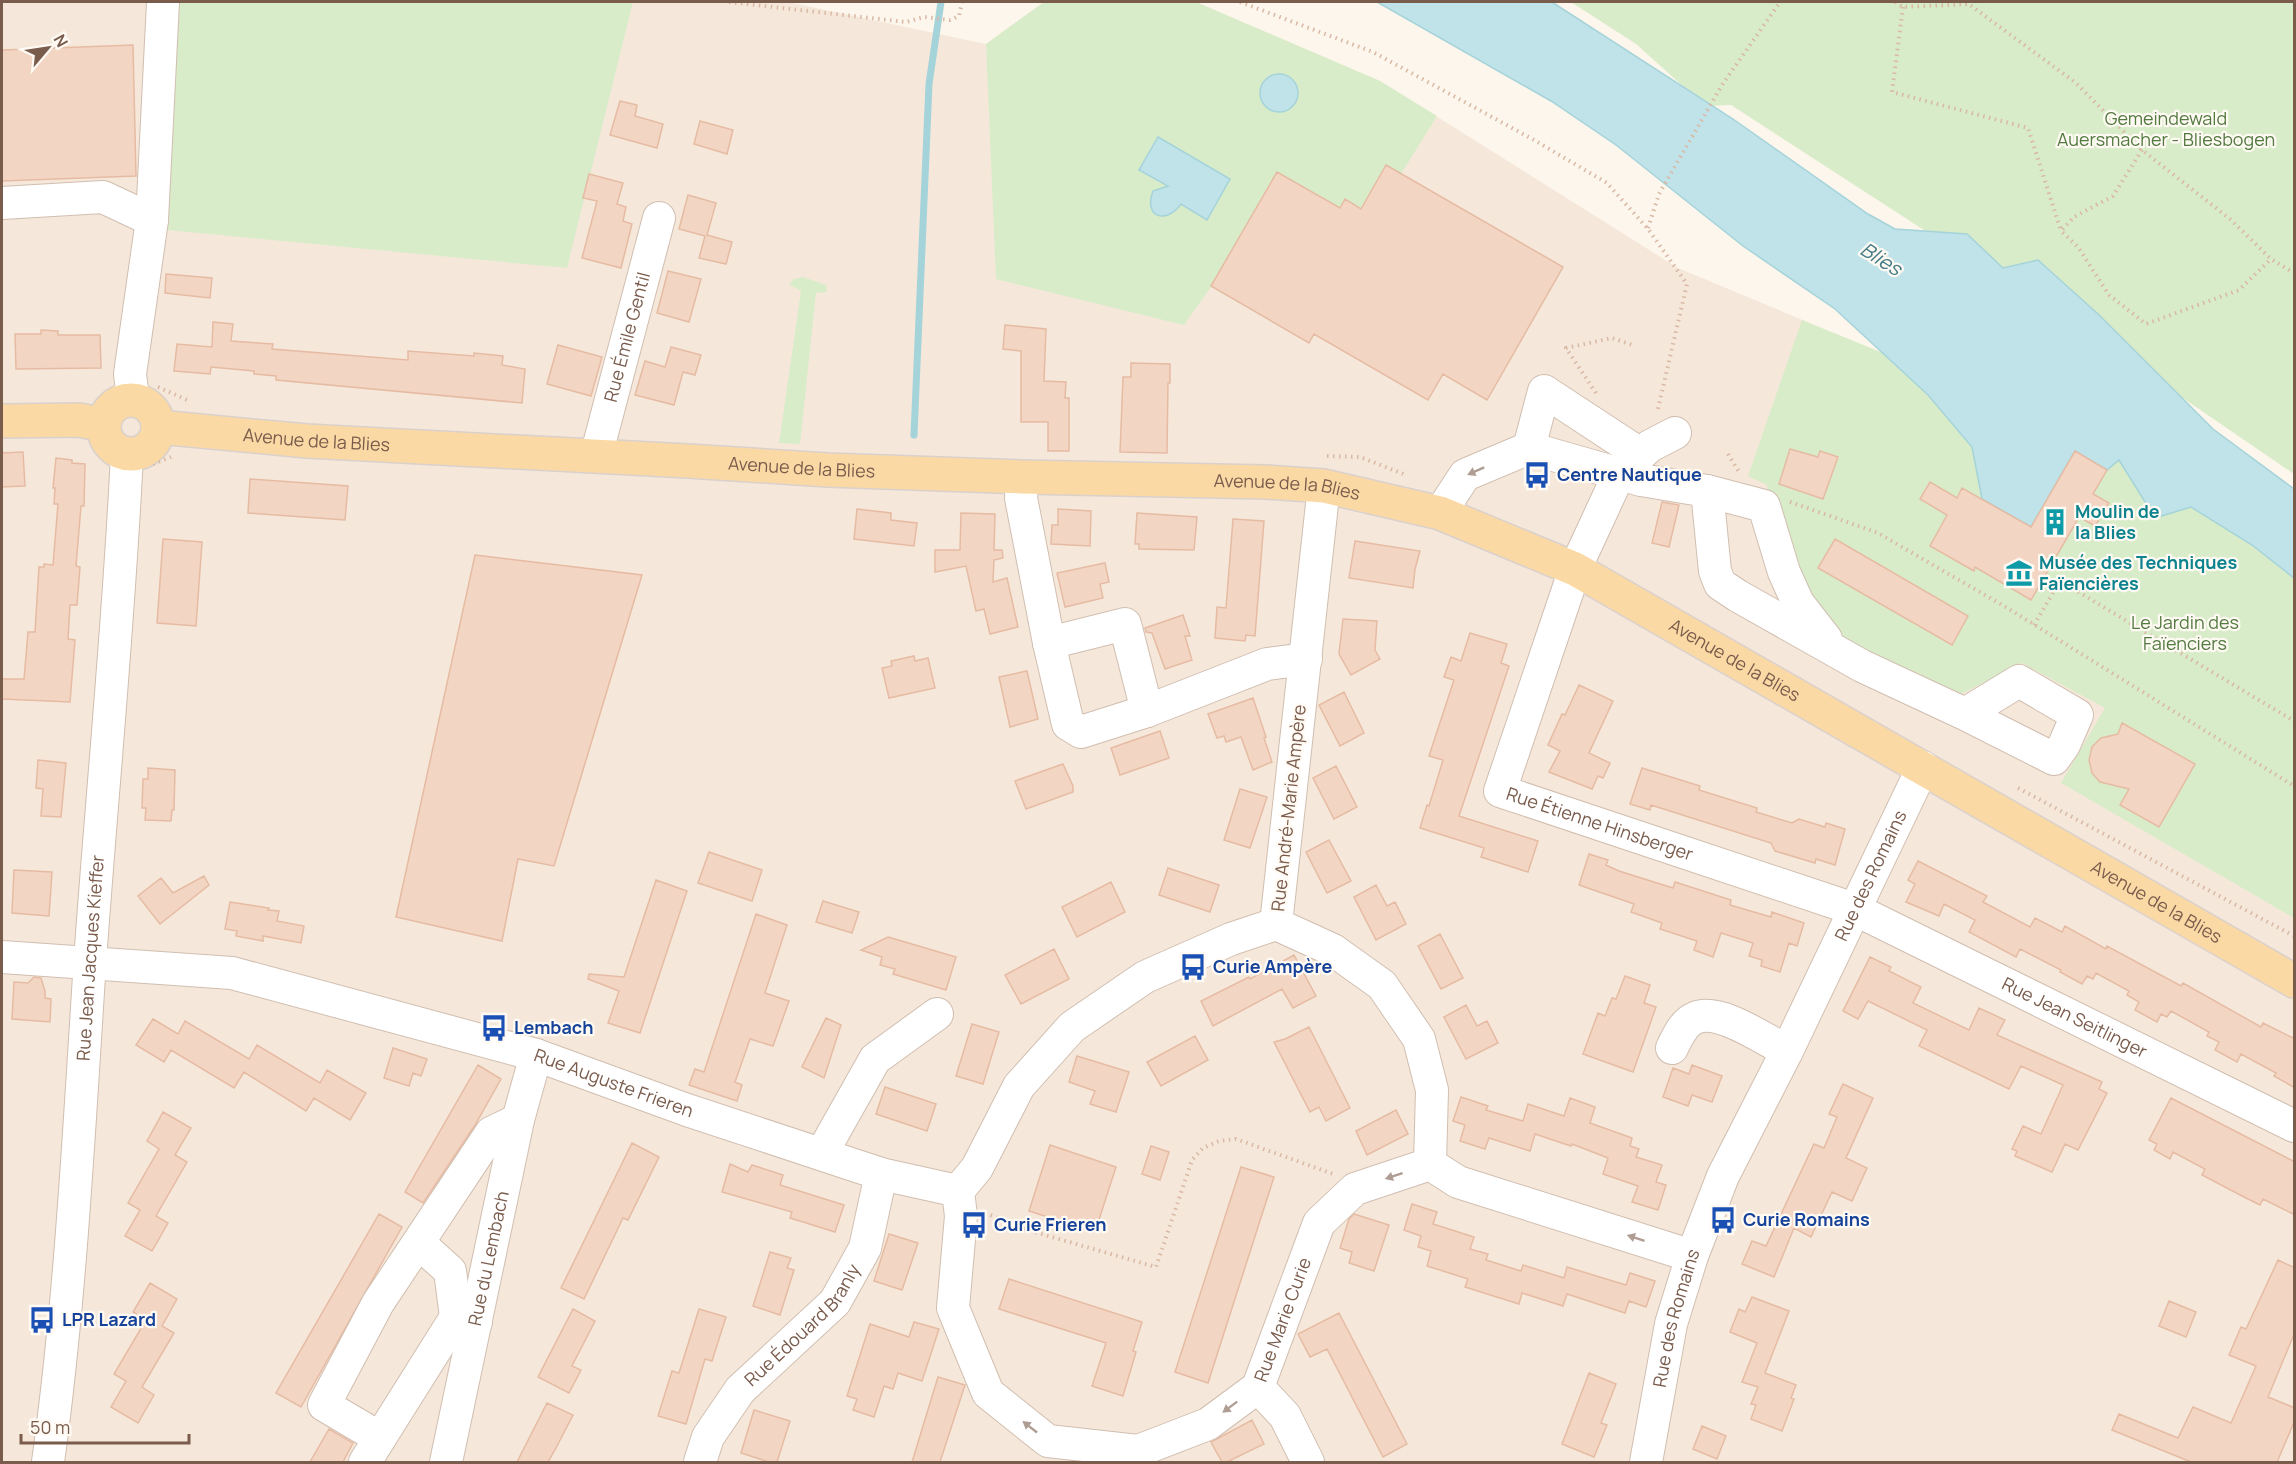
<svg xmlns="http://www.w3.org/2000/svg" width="2296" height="1464" font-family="Manrope,sans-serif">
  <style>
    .residential { fill: #f5e8da }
    .green { fill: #d8ecc9 }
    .water { fill: #bfe3e8; stroke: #a5d3da; stroke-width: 1.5 }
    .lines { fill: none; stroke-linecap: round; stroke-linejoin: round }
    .stream { stroke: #a5d3da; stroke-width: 7 }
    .building { fill: #f3d5c3; stroke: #e6bba3; stroke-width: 1.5 }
    .minor-casing { stroke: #d1beb0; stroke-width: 34 }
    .major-casing { stroke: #dad1cd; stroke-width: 36 }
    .path { stroke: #d9b8a5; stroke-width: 4; stroke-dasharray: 1.5 4.5; stroke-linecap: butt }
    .minor { stroke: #fff; stroke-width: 32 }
    .major { stroke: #fbd9a5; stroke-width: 33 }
    .oneway { fill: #af9d94 }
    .labels { text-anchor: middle; stroke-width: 4.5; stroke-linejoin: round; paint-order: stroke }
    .park-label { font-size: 18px; fill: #537a41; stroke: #fffaf3 }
    .street-label { font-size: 18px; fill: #7a5c4d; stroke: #fffaf3 }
    .transit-label { font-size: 18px; font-weight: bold; fill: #164399; stroke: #fffaf3; text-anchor: start }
    .culture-label { font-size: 18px; font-weight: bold; fill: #0d838f; stroke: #fffaf3; text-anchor: start }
    .water-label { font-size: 20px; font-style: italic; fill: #437c86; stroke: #fffaf3 }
  </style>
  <rect width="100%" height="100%" fill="#fdf6ec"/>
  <path class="residential" d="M2,2H788L986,44L1044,2H1196L1380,81L1678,268L2169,473L2294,574V1462H2Z"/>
  <path class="green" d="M177,2H633L567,268L157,229Z
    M1044,2H1196L1380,81L1437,116L1401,174L1563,267L1487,400L1443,374L1314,334L1309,343L1211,287L1184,325L996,279L986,44Z
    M1571,2H2294V474L2177,394L1731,105L1705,106L1636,44Z
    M803,277L826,285L827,292L816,293L800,444L779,443L801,291L789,284L794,279Z
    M1802,320L1883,353L1928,395L1972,447L1983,499L2031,526L2075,451L2119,460L2155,518L2191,507L2252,545L2294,579V918L2061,783L2105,708L2022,663L1949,700L1841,646L1802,599L1773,517L1767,485L1748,476Z"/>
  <path class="water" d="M1377,2H1552L1733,119L1868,214L1895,229L1967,234L2003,268L2038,260L2098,314L2213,429L2294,489V578L2252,545L2191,507L2155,518L2119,460L2107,470L2075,451L2031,527L1982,499L1972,447L1928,395L1835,309L1743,246L1616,145L1551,101Z
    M1260 93a19 19 0 1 1 38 0a19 19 0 1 1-38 0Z
    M1158,137L1230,179L1207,220L1181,204C1166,225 1143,217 1153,191L1168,186L1139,170Z"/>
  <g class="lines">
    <path class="stream" d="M914,435L929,84L941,2"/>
  </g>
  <path class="building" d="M133,45L136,176L2,181V50Z
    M620,101L637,105L635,116L663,124L657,148L610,135Z
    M700,121L733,130L727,154L694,144Z
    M1386,165L1563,267L1487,400L1443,374L1428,400L1314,334L1309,343L1211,286L1277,172L1340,208L1345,199L1361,209Z
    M589,174L623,183L617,204L626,207L623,221L632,224L621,268L582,258L597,201L583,198Z
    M688,195L716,203L707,235L732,242L726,264L699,258L705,236L679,229Z
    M668,271L701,279L689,322L657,313Z
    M166,274L212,278L210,298L165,293Z
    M213,322L233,324L231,341L273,344L272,349L408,360V351L474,356V353L503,356L502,365L525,369L522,403L276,380V376L254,374V371L211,367L210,374L174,371L177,344L212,347Z
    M1005,325L1046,329L1044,381L1066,382L1065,398H1069V451H1048V422H1021V351L1003,349Z
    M41,330L58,331V335H100L101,368L16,369L15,334H41Z
    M558,345L602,357L591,396L547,384Z
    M671,347L701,355L695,375L683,372L674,405L635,395L645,361L665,367Z
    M1131,363L1170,364V383H1168L1167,453L1120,452L1123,377H1131Z
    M1790,449L1818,457L1820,451L1838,457L1823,499L1779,484Z
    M2075,451L2107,470L2093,494L2109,503L2095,526L2079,517L2031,600L1975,567L1974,571L1930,546L1947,515L1920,499L1930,482L1957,498L1962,488L2031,527Z
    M23,452L25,486L2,487V453Z
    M56,458L72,460V463L85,464L84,506H81L76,566L80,567L77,605H70L68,639L75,640L70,702L2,699V679H24L28,632H35L39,567H44V564L53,565L58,504H54L55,488H53Z
    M250,479L348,486L345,520L248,513Z
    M1662,502L1679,505L1669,547L1652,543Z
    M857,509L891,513V520L917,523L914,546L854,539Z
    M1058,509L1091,511L1090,546L1051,544L1052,525H1058Z
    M961,513L995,514L994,550H1002L1003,558L994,560L993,582L1007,578L1018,627L990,634L984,609L976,611L966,566L935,572V550H960Z
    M1137,513L1197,517L1194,550L1139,549V544H1135Z
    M1233,519L1264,521L1255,636L1246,635L1245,641L1215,638L1217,607L1226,608Z
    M163,539L202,542L196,626L157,623Z
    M1835,539L1968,616L1952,645L1818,568Z
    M1355,541L1420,551L1415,569L1413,588L1349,578Z
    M475,555L642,575L554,866L518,859L502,941L396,917Z
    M1105,563L1109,582L1100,584L1103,598L1065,607L1057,573Z
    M1183,615L1190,636H1185L1192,660L1165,669L1152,633L1146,632L1145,628Z
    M1343,619L1377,621L1375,650L1380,659L1351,675L1339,654Z
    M1470,633L1507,644L1501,663L1509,666L1459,816L1538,841L1528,872L1481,857L1484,848L1420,828L1427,805L1429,806L1443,760L1429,756L1454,680L1444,677L1451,657L1461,661Z
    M914,656L915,661L928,658L935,688L889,698L882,668L892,666L891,661Z
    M1027,671L1038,719L1010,727L999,677Z
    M1579,685L1613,701L1589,753L1610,763L1603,778L1598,776L1592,789L1549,772L1560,751L1548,745L1562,714L1565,715Z
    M1344,692L1364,733L1340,746L1319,705Z
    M1253,698L1266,737L1264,738L1272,762L1253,770L1241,737L1226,742L1224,736L1217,738L1208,714Z
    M2122,723L2195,764L2159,827L2120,805L2129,789L2100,782L2092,773L2089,760L2092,747L2101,738L2118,734Z
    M1160,731L1169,758L1120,775L1111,748Z
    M38,760L66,763L61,817L41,816L43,789L36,788Z
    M1063,764L1073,786V792L1026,809L1015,781Z
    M1336,766L1357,807L1334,819L1313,778Z
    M148,768L175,770L174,810H172L171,821L145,820L146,808H142L143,779H148Z
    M1642,768L1700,786L1699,790L1757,808L1756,812L1792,823L1799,819L1825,827L1826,823L1845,829L1835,865L1816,859L1815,863L1775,851L1771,843L1651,805L1650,810L1630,804Z
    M1240,789L1267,797L1250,848L1224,840Z
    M1329,840L1351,881L1327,893L1306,852Z
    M709,852L762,870L752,901L698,883Z
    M1589,854L1608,860L1606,865L1619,871L1673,888L1675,882L1731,900L1730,905L1771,917L1772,912L1804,923L1797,946L1789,943L1780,972L1761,966L1762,960L1749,956L1753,943L1721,933L1713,957L1694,950L1697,941L1660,929L1662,923L1631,912L1634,904L1579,885Z
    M1918,861L1987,896L1983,902L2030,927L2035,918L2062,932L2065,926L2106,949L2107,946L2181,986L2183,983L2261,1027L2263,1023L2295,1039V1088L2274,1076L2276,1073L2241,1054L2237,1062L2215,1050L2219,1042L2207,1036L2209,1032L2171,1011L2167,1017L2161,1014L2157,1022L2135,1010L2139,1002L2127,995L2129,991L2096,973L2093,979L2087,976L2082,984L2060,972L2061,970L2020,949L2016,957L1969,932L1975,920L1944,904L1939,916L1906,902L1915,884L1908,880Z
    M1168,868L1219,885L1210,912L1159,895Z
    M14,870L52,872L49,916L12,913Z
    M204,876L209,885L160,924L138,896L161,878L173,893Z
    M656,880L687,891L640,1033L608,1023L619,991L588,979L589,974L624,977Z
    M1111,882L1125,912L1077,937L1062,907Z
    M1376,885L1387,906L1395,902L1406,924L1376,940L1354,897Z
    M823,901L859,912L852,933L816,922Z
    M230,902L269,908L268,910L279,911L277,921L304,926L301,943L263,936V941L236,936L237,931L225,929Z
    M756,914L787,925L765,993L789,1001L773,1046L750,1039L735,1082L742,1085L737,1101L689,1085L695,1069L704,1072Z
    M1440,934L1463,978L1441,989L1418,946Z
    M888,937L956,957L946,990L893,974L895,969L880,965L882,957L861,950Z
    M1054,949L1069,979L1021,1004L1005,975Z
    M1294,955L1316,996L1293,1008L1282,989L1213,1026L1201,1001L1249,977L1250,979Z
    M1870,957L1891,967L1889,971L1921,987L1913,1003L1969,1030L1979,1008L2005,1020L1997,1035L2102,1082L2099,1089L2107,1093L2078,1150L2065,1144L2052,1172L2015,1156L2017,1151L2012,1149L2023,1126L2041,1134L2063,1085L2021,1066L2009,1089L1919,1046L1927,1030L1868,1001L1858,1019L1843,1011Z
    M1625,976L1650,985L1644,1003L1656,1007L1633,1072L1583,1054L1598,1013L1605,1016L1612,998L1616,999Z
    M34,977L41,978L45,991V998L51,999L50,1022L12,1019L14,982L28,983Z
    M1466,1005L1477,1026L1487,1021L1498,1043L1466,1059L1444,1017Z
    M826,1018L841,1025L824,1078L802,1067Z
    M153,1019L178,1034L185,1021L249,1059L257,1045L320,1083L327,1070L366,1093L350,1120L314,1098L306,1111L244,1072L234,1088L171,1050L164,1062L136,1045Z
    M972,1024L999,1032L983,1084L956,1076Z
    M1309,1027L1350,1108L1326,1121L1319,1107L1310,1112L1274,1042L1285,1039Z
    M1195,1036L1208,1060L1161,1086L1147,1062Z
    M393,1048L427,1059L421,1076L413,1073L409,1086L384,1078Z
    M1077,1056L1129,1072L1116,1112L1090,1104L1095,1091L1069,1082Z
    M478,1065L501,1079L475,1125L423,1203L405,1192Z
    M1692,1065L1722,1076L1712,1102L1692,1095L1688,1106L1663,1097L1673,1068L1689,1074Z
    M1843,1084L1873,1098L1846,1158L1867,1168L1852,1201L1832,1192L1811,1237L1794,1228L1774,1277L1742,1264L1752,1241L1766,1246L1814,1144L1824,1148L1837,1117L1829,1114Z
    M885,1087L936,1104L927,1131L876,1114Z
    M1461,1097L1488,1106L1486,1110L1523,1121L1528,1104L1564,1116L1570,1098L1595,1107L1590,1123L1632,1138L1630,1146L1639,1149L1636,1157L1662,1165L1656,1182L1666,1185L1658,1210L1632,1202L1638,1186L1603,1174L1608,1158L1572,1144L1571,1146L1535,1134L1530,1151L1489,1138L1485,1149L1460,1141L1465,1125L1453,1121Z
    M2171,1098L2295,1162V1215L2263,1199L2260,1205L2244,1197L2202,1175L2205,1169L2173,1152L2170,1159L2154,1150L2157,1144L2149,1140Z
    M1396,1110L1408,1134L1367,1155L1356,1131Z
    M163,1112L191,1128L175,1155L187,1162L156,1216L168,1223L152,1251L125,1236L140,1210L128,1203L159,1149L147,1141Z
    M632,1143L659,1157L628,1220L623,1218L584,1299L561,1288Z
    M1050,1145L1116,1167L1095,1232L1029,1211Z
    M1151,1146L1169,1152L1160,1180L1142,1174Z
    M730,1164L748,1172L752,1165L783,1175L780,1185L844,1205L835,1232L790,1218L792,1212L722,1192Z
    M1241,1167L1274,1177L1208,1383L1175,1372Z
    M1412,1204L1437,1212L1433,1224L1474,1237L1470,1249L1488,1254L1486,1260L1521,1271L1523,1265L1564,1278L1567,1267L1626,1285L1630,1273L1655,1281L1646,1307L1629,1301L1625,1313L1567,1294L1563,1306L1522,1293L1519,1304L1465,1287L1468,1279L1427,1266L1431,1251L1418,1247L1421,1236L1404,1230Z
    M379,1214L402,1227L301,1407L276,1393Z
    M1354,1214L1389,1225L1374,1271L1349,1263L1352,1252L1340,1248L1349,1219Z
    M889,1234L918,1243L902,1290L874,1281Z
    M770,1252L791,1258L787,1268L794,1270L780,1315L753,1306Z
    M2278,1260L2295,1268V1332L2268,1397L2295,1408V1420L2277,1462H2191L2112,1430L2119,1414L2178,1438L2193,1407L2231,1423L2256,1366L2229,1355L2241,1327L2246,1329Z
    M1009,1279L1142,1322L1133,1351L1136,1352L1123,1396L1092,1386L1106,1343L999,1309Z
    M150,1283L177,1299L162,1326L174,1333L142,1387L154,1395L138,1423L111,1407L126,1381L114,1374L146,1320L133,1312Z
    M1752,1297L1789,1311L1765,1373L1796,1385L1791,1398L1794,1399L1782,1431L1751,1419L1756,1405L1751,1404L1758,1387L1742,1382L1757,1343L1730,1332L1739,1309L1745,1312Z
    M2169,1301L2196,1312L2186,1337L2159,1326Z
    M573,1309L595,1321L572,1366L581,1370L569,1393L538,1377Z
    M699,1309L726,1317L712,1361L705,1359L686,1424L658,1416L672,1371L679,1373Z
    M1339,1313L1407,1444L1383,1457L1327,1349L1310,1357L1298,1334Z
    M914,1322L939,1329L922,1381L898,1373L893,1389L884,1386L874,1417L853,1410L857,1399L847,1396L870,1324L909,1337Z
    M1589,1373L1616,1384L1601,1423L1607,1425L1594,1457L1562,1444Z
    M938,1377L965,1385L940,1462H912Z
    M547,1403L573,1415L556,1448L548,1462H517Z
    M754,1410L790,1421L777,1462H769L741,1453Z
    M1252,1420L1264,1444L1227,1462H1222L1211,1442Z
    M1702,1426L1726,1436L1717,1459L1693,1449Z
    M329,1429L353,1443L343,1462H310Z"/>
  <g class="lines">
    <defs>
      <g id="minor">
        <path d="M2,203L103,197L152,220"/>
        <path d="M133,399L130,374L152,220L163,2"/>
        <path id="s1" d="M1675,433L1650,446L1619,474L1575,569L1500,791L1854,909L2294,1126"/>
        <path d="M1529,448L1544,391L1640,454"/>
        <path id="s2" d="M596,456L659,218"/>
        <path d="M1022,477L1021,498L1049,643L1068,724L1081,732L1147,711L1267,664L1306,659"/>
        <path d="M1324,486L1276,924L1333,950L1382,985L1419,1039L1432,1090L1430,1164"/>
        <path d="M1707,491L1715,571L1720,584L1738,596L1862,666L1965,714L2054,759L2064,745L2077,715L2019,681L1965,714"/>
        <path d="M1440,513L1465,475L1529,448L1641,480L1707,491L1764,506L1784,572L1798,603L1826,639"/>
        <path d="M1049,643L1125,624L1147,711"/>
        <path id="s3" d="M1276,924L1231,939L1145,977L1072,1027L1019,1086L977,1168L958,1191L961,1216L953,1308L988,1393L1048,1441L1138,1451L1208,1424L1258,1387L1319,1223L1355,1189L1430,1164L1458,1182L1692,1256"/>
        <path id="s4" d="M2,957L232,973L536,1055L687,1110L881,1174L958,1191"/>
        <path d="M1672,1048C1677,1038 1683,1023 1695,1018C1719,1007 1765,1040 1787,1051"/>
        <path d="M822,1153L875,1059L937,1014"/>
        <path d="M419,1243L450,1271L456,1317"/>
        <path d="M476,1322L456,1317L380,1438L324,1405L378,1303L491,1133L518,1120"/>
        <path d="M1258,1387L1285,1416L1308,1462"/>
        <path id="s5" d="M48,1462C71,1296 79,1128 90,961C102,792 119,623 127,454"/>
        <path d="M365,1462L380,1438"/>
        <path id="s6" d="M446,1462L518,1120L536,1055"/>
        <path id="s7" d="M700,1462L708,1437L740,1390L835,1302L865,1248L881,1174"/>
        <path id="s8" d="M1646,1462L1671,1324L1692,1256L1723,1176L1787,1051L1923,767"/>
      </g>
      <g id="major">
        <circle cx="131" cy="427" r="27"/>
        <path d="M2,421L79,420L104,425"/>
        <path id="s9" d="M158,427L307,441L688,461L828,470L1022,477L1266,482L1324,486L1440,513L1575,569L2294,981"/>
      </g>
    </defs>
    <use href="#minor" class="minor-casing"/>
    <use href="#major" class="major-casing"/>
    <path class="path" d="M729,2L906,22L924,17L950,20L959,16L962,2
      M1240,2L1373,52L1534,140L1607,183L1648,229L1687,284L1657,413
      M1895,2L1903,7L1969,4
      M1966,2L2076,83L2142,150L2230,219L2271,259L2294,273
      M1903,7L1892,92L2028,128L2061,231
      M2142,150L2113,196L2074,217L2061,231L2078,247L2109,295L2146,324L2239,290L2271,259
      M1648,228L1659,194L1722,85L1780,2
      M158,387L187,400
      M1596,393L1566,348L1612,338L1635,346
      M1728,454L1739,472
      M1327,456L1360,457L1406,475
      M153,464L171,457
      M1790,502L1878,533L2009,609L2294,786
      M2034,625L2060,581L2294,721
      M2018,788L2294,936
      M985,1213L1031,1231L1156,1267L1192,1160L1203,1148L1219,1141L1236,1139L1333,1174"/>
    <use href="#minor" class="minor"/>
    <use href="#major" class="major"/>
  </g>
  <defs><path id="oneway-solid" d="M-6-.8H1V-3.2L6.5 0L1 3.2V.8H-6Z" transform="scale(1.5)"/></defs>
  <g class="oneway">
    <use href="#oneway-solid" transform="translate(1476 471) rotate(156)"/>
    <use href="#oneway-solid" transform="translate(1394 1176) rotate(162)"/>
    <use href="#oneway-solid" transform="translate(1636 1238) rotate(-162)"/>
    <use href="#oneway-solid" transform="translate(1230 1407) rotate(143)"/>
    <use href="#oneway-solid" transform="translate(1030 1427) rotate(-142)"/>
  </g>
  <defs>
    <symbol id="bus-bare" viewBox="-9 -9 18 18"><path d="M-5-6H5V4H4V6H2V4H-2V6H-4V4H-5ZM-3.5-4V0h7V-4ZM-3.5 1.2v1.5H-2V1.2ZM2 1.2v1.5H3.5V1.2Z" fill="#1a4fb4" stroke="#fffaf3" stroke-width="2.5" paint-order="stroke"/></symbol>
    <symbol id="building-bare" viewBox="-9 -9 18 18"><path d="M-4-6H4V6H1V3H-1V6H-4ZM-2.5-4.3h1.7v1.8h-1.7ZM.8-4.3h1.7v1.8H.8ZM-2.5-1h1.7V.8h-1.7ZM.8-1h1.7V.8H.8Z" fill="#0f9aa8" stroke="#fffaf3" stroke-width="2.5" paint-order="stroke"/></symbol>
    <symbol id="museum-bare" viewBox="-9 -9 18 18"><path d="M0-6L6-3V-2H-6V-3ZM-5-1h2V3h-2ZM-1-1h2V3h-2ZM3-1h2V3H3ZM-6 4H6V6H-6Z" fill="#0f9aa8" stroke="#fffaf3" stroke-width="2.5" paint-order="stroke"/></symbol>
  </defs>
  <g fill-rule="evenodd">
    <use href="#bus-bare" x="1518" y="456" width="38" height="38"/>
    <use href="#building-bare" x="2036" y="503" width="38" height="38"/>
    <use href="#museum-bare" x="2000" y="554" width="38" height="38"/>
    <use href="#bus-bare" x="1174" y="948" width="38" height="38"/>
    <use href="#bus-bare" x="475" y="1009" width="38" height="38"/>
    <use href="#bus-bare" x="1704" y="1201" width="38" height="38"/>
    <use href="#bus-bare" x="955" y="1206" width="38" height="38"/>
    <use href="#bus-bare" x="23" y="1301" width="38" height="38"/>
  </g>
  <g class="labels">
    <g class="park-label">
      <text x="2166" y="125">Gemeindewald<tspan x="2166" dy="21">Auersmacher - Bliesbogen</tspan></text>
      <text x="2185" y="629">Le Jardin des<tspan x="2185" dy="21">Faïenciers</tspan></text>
    </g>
    <g class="street-label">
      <text dy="6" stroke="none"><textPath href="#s2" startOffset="123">Rue Émile Gentil</textPath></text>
      <text dy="6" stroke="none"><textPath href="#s9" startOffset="159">Avenue de la Blies</textPath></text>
      <text dy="6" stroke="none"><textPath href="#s9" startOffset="645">Avenue de la Blies</textPath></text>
      <text dy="6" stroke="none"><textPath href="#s9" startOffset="1131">Avenue de la Blies</textPath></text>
      <text dy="6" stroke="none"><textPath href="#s9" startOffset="1617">Avenue de la Blies</textPath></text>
      <text transform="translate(1289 808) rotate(-84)" y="6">Rue André-Marie Ampère</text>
      <text dy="6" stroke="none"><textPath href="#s1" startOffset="514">Rue Étienne Hinsberger</textPath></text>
      <text dy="6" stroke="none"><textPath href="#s8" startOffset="632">Rue des Romains</textPath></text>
      <text dy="6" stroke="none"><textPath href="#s9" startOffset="2103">Avenue de la Blies</textPath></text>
      <text dy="6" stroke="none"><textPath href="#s5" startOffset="506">Rue Jean Jacques Kieffer</textPath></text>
      <text dy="6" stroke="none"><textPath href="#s1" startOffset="1028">Rue Jean Seitlinger</textPath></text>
      <text dy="6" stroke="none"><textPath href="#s4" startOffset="628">Rue Auguste Frieren</textPath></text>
      <text dy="6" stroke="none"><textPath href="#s6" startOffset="208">Rue du Lembach</textPath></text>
      <text dy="6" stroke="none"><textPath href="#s8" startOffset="147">Rue des Romains</textPath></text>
      <text dy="6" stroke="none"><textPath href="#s3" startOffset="1017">Rue Marie Curie</textPath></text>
      <text dy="6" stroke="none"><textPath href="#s7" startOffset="174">Rue Édouard Branly</textPath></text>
    </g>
    <g class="transit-label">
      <text x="1557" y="481">Centre Nautique</text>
      <text x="1213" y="973">Curie Ampère</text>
      <text x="514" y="1034">Lembach</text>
      <text x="1743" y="1226">Curie Romains</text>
      <text x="994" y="1231">Curie Frieren</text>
      <text x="62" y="1326">LPR Lazard</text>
    </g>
    <g class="culture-label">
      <text x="2075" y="518">Moulin de<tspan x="2075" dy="21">la Blies</tspan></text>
      <text x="2039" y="569">Musée des Techniques<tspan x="2039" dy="21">Faïencières</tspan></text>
    </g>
    <g class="water-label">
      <text transform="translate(1881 259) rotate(32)" y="7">Blies</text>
    </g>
  </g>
  <rect width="2296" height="1464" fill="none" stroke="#7a5c4d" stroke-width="6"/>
  <g transform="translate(48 48) rotate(61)" stroke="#fffaf3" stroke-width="4.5" paint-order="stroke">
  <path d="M0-4.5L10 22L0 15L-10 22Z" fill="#7a5c4d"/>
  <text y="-9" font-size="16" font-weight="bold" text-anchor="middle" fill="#7a5c4d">N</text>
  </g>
  <path d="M21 1434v9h168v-9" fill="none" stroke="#7a5c4d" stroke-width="3"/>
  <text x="30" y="1434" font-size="18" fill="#7a5c4d" stroke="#fffaf3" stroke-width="4.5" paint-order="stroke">50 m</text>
</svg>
